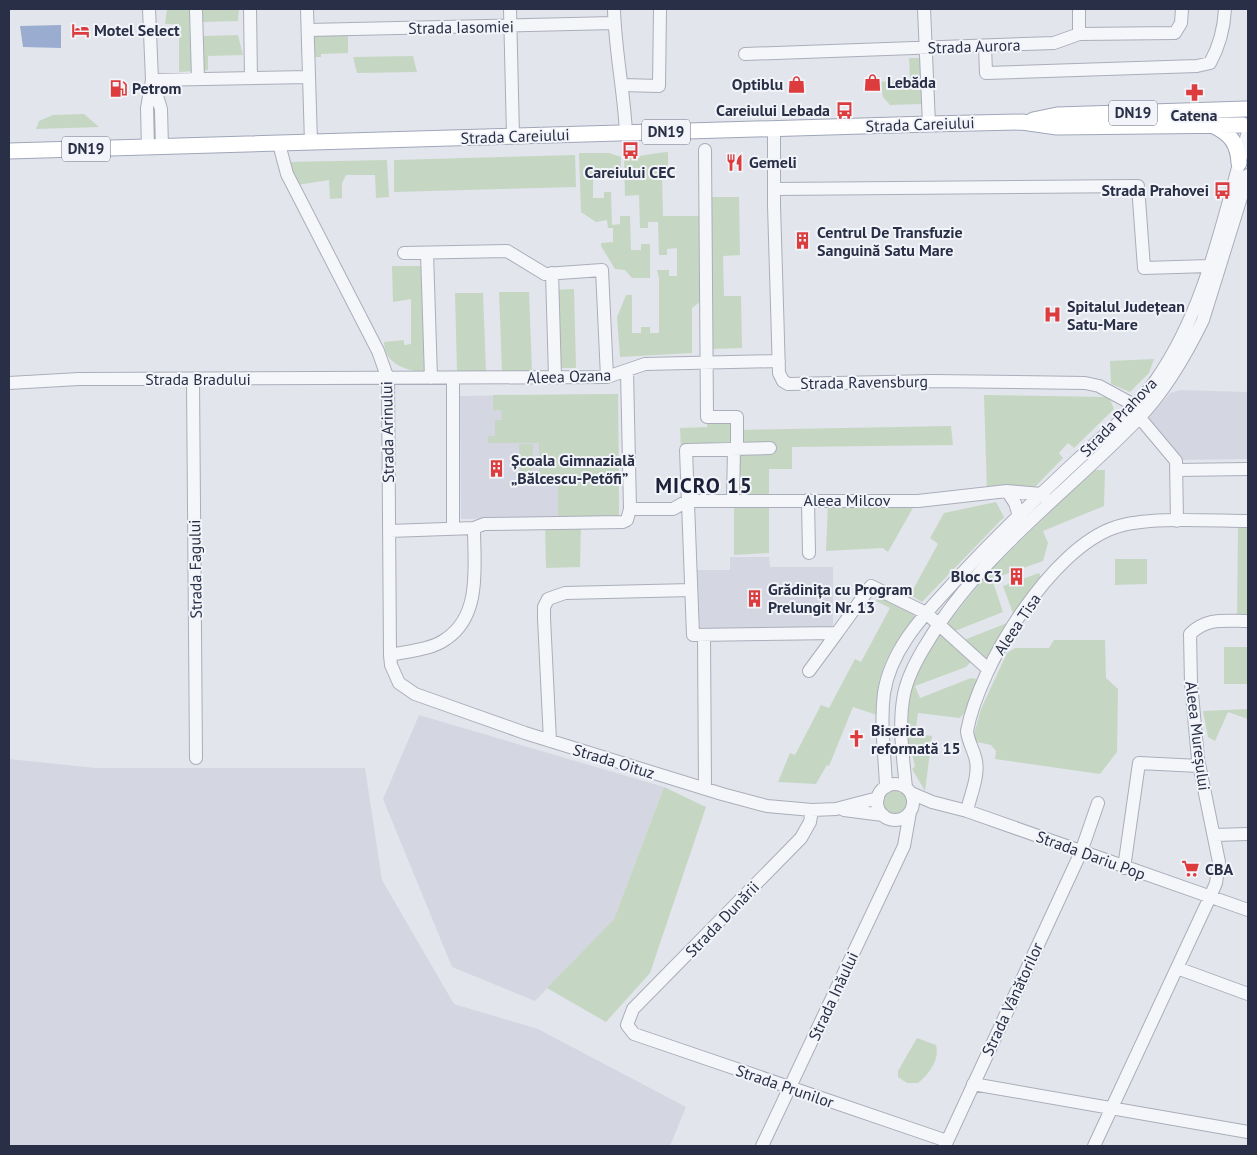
<svg xmlns="http://www.w3.org/2000/svg" width="1257" height="1155" font-family="'PT Sans',sans-serif">
  <style>
    .built { fill: #d4d7e1 }
    .green { fill: #c5d7c2 }
    .water { fill: #9aaccf }
    .lines { fill: none; stroke-linecap: round; stroke-linejoin: round }
    .minor-casing { stroke: #aaaeba; stroke-width: 14 }
    .major-casing { stroke: #a0a6b9; stroke-width: 17 }
    .minor { stroke: #f5f6fa; stroke-width: 12 }
    .major { stroke: #fff; stroke-width: 15 }
    .labels { text-anchor: middle; stroke-width: 4; stroke-linejoin: round; paint-order: stroke }
    .shield { fill: #f2f4f9; stroke: #656a7c; stroke-width: 1 }
    .shield-label { font-size: 15px; font-weight: bold; fill: #282f46 }
    .street-label { font-size: 16px; fill: #282f46; stroke: #f2f4f9 }
    .poi-label { font-size: 16px; font-weight: bold; fill: #282f46; stroke: #f2f4f9; text-anchor: start }
    .district-label { font-size: 21px; font-weight: bold; letter-spacing: 1px; fill: #1a2037; stroke: #f2f4f9 }
  </style>
  <rect width="100%" height="100%" fill="#e2e5ec"/>
  <path class="built" d="M1181,390L1247,392L1248,459L1179,460L1149,418L1170,393Z
    M618,394L619,517L461,519L460,396Z
    M730,557H769L770,567H833V631L695,632V570H730Z
    M419,715L664,787L614,919L535,1001L452,967L383,799Z
    M9,759L96,768H365L382,880L454,1004L538,1029L686,1107L670,1146H9Z"/>
  <path class="green" d="M167,9H239L238,21L203,22V36L238,35L243,55L208,56V70L179,72V24H165Z
    M348,29V53L321,54V57H314L313,30Z
    M413,56L417,72L357,73L353,57Z
    M909,58H922L923,104L890,105L883,97L880,82L910,79Z
    M84,114L99,127L36,129L39,121L53,115Z
    M668,152V170H665V176H662L663,216H705V298L692,308V353L620,357L617,317L626,295H632V333H641V327H650V333H659V278L657,270H669V276H677V248L667,249V255H659L658,222H648V228H640L639,195L625,196L624,157C640,157 652,153 668,152Z
    M579,153H609L621,157V169H611L610,175H602L601,170L593,171V198H604V192H611L612,225L620,224V216H630L631,250H641V244H650V278H632L625,270L615,269L601,246V243L613,242V228H608L607,220L596,222L581,212Z
    M575,155L576,187L394,192V160Z
    M387,160L389,197L376,198L375,175H346L342,183V198L330,199L329,180L297,185L286,162Z
    M710,197H739L740,255L723,256L724,296H741L742,348L713,349Z
    M392,266H422L424,373C405,369 385,365 384,342L404,340V345L411,344V299L393,302Z
    M574,289L576,368H554L552,290Z
    M499,292H529L532,371L502,372Z
    M455,293H483L486,372H457Z
    M1154,359L1149,373L1130,392L1111,384L1110,361Z
    M618,394L619,517L558,518V485H539V443H488V436H495V420H502L501,410H493V395Z
    M984,395L1109,397L1114,409L1074,448L1068,443L1059,453L1063,458L1032,490L987,492Z
    M707,417H737V430L951,426L953,445L792,447V469H769V553L734,555V449L681,450L680,428L707,427Z
    M519,444H533L532,474H520Z
    M1094,470H1105L1104,506L1043,531L1048,543L1043,561L992,579L1003,612L955,631L959,642L1007,623L988,663L976,656L966,667L915,686L920,698L971,678L980,680L970,706L960,718L918,713L915,734L932,736L925,791L912,769L915,766L910,746H902L912,668L991,569Z
    M996,502L1004,517L922,602L910,595L938,544L930,538L944,513Z
    M828,503L914,506L888,552L883,548L826,551Z
    M545,523H581L580,567L546,568Z
    M1238,528H1248V614L1237,615Z
    M1115,559H1147V584L1115,585Z
    M1039,573L1043,582L1014,616L1003,586Z
    M881,591L913,610C914,614 916,618 914,622C910,630 901,636 896,643C883,661 874,693 877,715L853,707L829,766L827,765L816,784L778,782L790,753L795,755L821,705L829,708L855,659L861,662L890,608L876,601Z
    M1054,640H1105L1106,678L1118,689L1117,752L1100,774L995,759L996,751L991,745L972,741L981,709L1007,653L1015,648H1049Z
    M1224,647H1248V684H1224Z
    M1248,709V719L1228,712L1215,741L1208,737L1203,711Z
    M664,787L706,807L650,973L606,1022L547,988L614,919Z
    M882 802a13 13 0 1 1 26 0a13 13 0 1 1-26 0Z
    M917,1038L936,1045C940,1060 929,1074 918,1083H907L898,1077V1071Z"/>
  <path class="water" d="M61,25V48L23,47L20,26Z"/>
  <g class="lines">
    <defs>
      <path id="minor" d="M250,9L251,78
        M307,9L311,143
        M510,9L513,136
        M614,9C615,51 624,91 626,133
        M924,9L929,124
        M196,10L198,79
        M308,30L614,23
        M1079,34V9
        M985,46L986,73L1197,66L1210,63C1220,45 1224,29 1225,9
        M745,54L1054,43L1079,34L1175,33L1181,23L1182,9
        M152,80L308,77
        M153,83L161,109L162,147
        M622,85L659,86L660,9
        M774,128V205L779,373L783,381L788,384L933,381L1085,383L1099,386L1134,405L1140,418L1176,461L1177,521
        M279,144L287,174L378,351L388,379L390,655L391,665L399,683L415,694L525,733L722,794L767,806L812,810L836,809L878,798
        M148,148L147,108L152,80L149,9
        M705,150L707,417H737V449
        M774,189L1138,186L1144,268L1209,266
        M404,253L507,251L545,274L602,270L607,377
        M427,253L431,378
        M552,273L555,377
        M627,371L630,509
        M453,378V528
        M193,379L196,758
        M9,383L79,379L607,377L645,364L779,361
        M770,448L686,450L693,635L837,633L871,586L926,613L988,669
        M1177,470L1248,469
        M1007,491L1015,503L1019,516
        M733,499L734,449
        M808,500L809,553
        M389,531L474,528L484,524L623,522L627,520L630,509H673L687,501H918L1007,491L1041,494L1044,496
        M704,635L705,789
        M390,655C408,651 431,650 446,639C482,615 474,565 474,528
        M809,671L837,633
        M550,741L544,618V607L548,599L565,593L691,590
        M877 802a18 18 0 1 1 36 0a18 18 0 1 1-36 0Z
        M886,787C885,756 880,724 884,693C890,653 919,620 946,591C987,545 1031,503 1076,461C1103,436 1135,411 1156,380C1207,307 1223,217 1248,132
        M906,788C903,756 898,725 904,694C908,675 917,659 927,643C981,553 1068,492 1139,418C1166,390 1186,355 1203,320L1248,175
        M911,793L932,802L967,811L1248,910
        M812,810L810,822L801,838L633,1009L627,1025L634,1034L947,1141
        M844,810L883,815
        M967,811C970,796 979,777 976,761C974,750 968,742 967,731C979,666 1051,548 1116,527C1147,516 1214,521 1248,521
        M1214,835L1248,834
        M1124,868L1139,763L1199,766
        M1177,968L1248,994
        M973,1084L1248,1132
        M762,1146L904,846L910,812
        M945,1146L1081,852L1098,803
        M1094,1146L1210,897L1216,883L1219,862L1198,759L1191,683L1190,634C1207,617 1225,621 1248,621"/>
      <path id="major" d="M1033,120L1057,115L1246,109
        M1214,126C1231,134 1238,144 1239,163
        M9,151L929,124L1022,122L1057,127L1243,125"/>
    </defs>
    <use href="#minor" class="minor-casing"/>
    <use href="#major" class="major-casing"/>
    <use href="#minor" class="minor"/>
    <use href="#major" class="major"/>
  </g>
  <defs>
    <symbol id="hotel-bare" viewBox="-9 -9 18 18"><path d="M-6-4.5h1.5V1H6V5H4.5V3h-9V5H-6ZM-4 0a1.8 1.8 0 1 1 3.6 0ZM.5 0V-2.5h3Q6-2.5 6 0Z" fill="#dc3c3d" stroke="#f2f4f9" stroke-width="2.5" paint-order="stroke"/></symbol>
    <symbol id="shop-bare" viewBox="-9 -9 18 18"><path d="M-5-2.5h2.3a2.7 3.5 0 0 1 5.4 0H5L5.5 6h-11ZM-1.5-2.5h3a1.5 2.3 0 0 0-3 0Z" fill="#dc3c3d" stroke="#f2f4f9" stroke-width="2.5" paint-order="stroke"/></symbol>
    <symbol id="fuel-bare" viewBox="-9 -9 18 18"><path d="M-5.5-6h7V0h2V4h1.3V-2.5L3-4.5l.8-.8L6-3V5H2.5V1h-1V6h-7ZM-4.2-4.7v3.2H.2V-4.7Z" fill="#dc3c3d" stroke="#f2f4f9" stroke-width="2.5" paint-order="stroke"/></symbol>
    <symbol id="pharmacy-bare" viewBox="-9 -9 18 18"><path d="M-2-6h4v4h4v4h-4v4h-4v-4h-4v-4h4Z" fill="#dc3c3d" stroke="#f2f4f9" stroke-width="2.5" paint-order="stroke"/></symbol>
    <symbol id="bus-bare" viewBox="-9 -9 18 18"><path d="M-5-6H5V4H4V6H2V4H-2V6H-4V4H-5ZM-3.5-4V0h7V-4ZM-3.5 1.2v1.5H-2V1.2ZM2 1.2v1.5H3.5V1.2Z" fill="#dc3c3d" stroke="#f2f4f9" stroke-width="2.5" paint-order="stroke"/></symbol>
    <symbol id="restaurant-bare" viewBox="-9 -9 18 18"><path d="M-5-6h1v4h1v-4h1v4h1v-4h1v5L-1.5 .5V6h-2V.5L-5-1ZM5-6V6H3V1.5H1.5Q1.5-4 5-6Z" fill="#dc3c3d" stroke="#f2f4f9" stroke-width="2.5" paint-order="stroke"/></symbol>
    <symbol id="building-bare" viewBox="-9 -9 18 18"><path d="M-4-6H4V6H1V3H-1V6H-4ZM-2.5-4.3h1.7v1.8h-1.7ZM.8-4.3h1.7v1.8H.8ZM-2.5-1h1.7V.8h-1.7ZM.8-1h1.7V.8H.8Z" fill="#dc3c3d" stroke="#f2f4f9" stroke-width="2.5" paint-order="stroke"/></symbol>
    <symbol id="hospital-bare" viewBox="-9 -9 18 18"><path d="M-5-5h3v3.5h4V-5h3V5h-3V1.5h-4V5h-3Z" fill="#dc3c3d" stroke="#f2f4f9" stroke-width="2.5" paint-order="stroke"/></symbol>
    <symbol id="church-bare" viewBox="-9 -9 18 18"><path d="M-1.2-6h2.4v3.5h3.3v2.4h-3.3V6h-2.4V-.1h-3.3v-2.4h3.3Z" fill="#dc3c3d" stroke="#f2f4f9" stroke-width="2.5" paint-order="stroke"/></symbol>
    <symbol id="supermarket-bare" viewBox="-9 -9 18 18"><path d="M-6-5.5h2.5l.6 2H6L4.5 2H-2.5L-4.4-4H-6ZM-1.5 3.2a1.3 1.3 0 1 0 .1 0ZM3 3.2a1.3 1.3 0 1 0 .1 0Z" fill="#dc3c3d" stroke="#f2f4f9" stroke-width="2.5" paint-order="stroke"/></symbol>
  </defs>
  <g fill-rule="evenodd">
    <use href="#hotel-bare" x="68" y="18" width="25" height="25"/>
    <use href="#shop-bare" x="860" y="70" width="25" height="25"/>
    <use href="#shop-bare" x="784" y="72" width="25" height="25"/>
    <use href="#fuel-bare" x="106" y="76" width="25" height="25"/>
    <use href="#pharmacy-bare" x="1182" y="80" width="25" height="25"/>
    <use href="#bus-bare" x="832" y="98" width="25" height="25"/>
    <use href="#bus-bare" x="618" y="138" width="25" height="25"/>
    <use href="#restaurant-bare" x="722" y="150" width="25" height="25"/>
    <use href="#bus-bare" x="1210" y="178" width="25" height="25"/>
    <use href="#building-bare" x="790" y="228" width="25" height="25"/>
    <use href="#hospital-bare" x="1040" y="302" width="25" height="25"/>
    <use href="#building-bare" x="484" y="456" width="25" height="25"/>
    <use href="#building-bare" x="1004" y="564" width="25" height="25"/>
    <use href="#building-bare" x="742" y="586" width="25" height="25"/>
    <use href="#church-bare" x="844" y="726" width="25" height="25"/>
    <use href="#supermarket-bare" x="1178" y="856" width="25" height="25"/>
  </g>
  <g class="labels">
    <g class="shield">
      <rect x="1109" y="100.5" width="48" height="25" rx="4"/>
      <rect x="642" y="119.5" width="48" height="25" rx="4"/>
      <rect x="62" y="136.5" width="48" height="25" rx="4"/>
    </g>
    <g class="shield-label">
      <text x="1133" y="118">DN19</text>
      <text x="666" y="137">DN19</text>
      <text x="86" y="154">DN19</text>
    </g>
    <g class="street-label">
      <text transform="translate(461 27) rotate(-1)" y="6">Strada Iasomiei</text>
      <text transform="translate(974 46) rotate(-2)" y="6">Strada Aurora</text>
      <text transform="translate(920 124) rotate(-2)" y="6">Strada Careiului</text>
      <text transform="translate(515 136) rotate(-2)" y="6">Strada Careiului</text>
      <text transform="translate(569 376) rotate(-2)" y="6">Aleea Ozana</text>
      <text x="198" y="385">Strada Bradului</text>
      <text transform="translate(864 382) rotate(-1)" y="6">Strada Ravensburg</text>
      <text transform="translate(1118 417) rotate(-46)" y="6">Strada Prahova</text>
      <text transform="translate(387 432) rotate(-91)" y="6">Strada Arinului</text>
      <text x="847" y="506">Aleea Milcov</text>
      <text transform="translate(195 569) rotate(-91)" y="6">Strada Fagului</text>
      <text transform="translate(1017 624) rotate(-56)" y="6">Aleea Tisa</text>
      <text transform="translate(1198 736) rotate(83)" y="6">Aleea Mureșului</text>
      <text transform="translate(614 761) rotate(17)" y="6">Strada Oituz</text>
      <text transform="translate(1091 855) rotate(20)" y="6">Strada Dariu Pop</text>
      <text transform="translate(722 919) rotate(-46)" y="6">Strada Dunării</text>
      <text transform="translate(833 996) rotate(-65)" y="6">Strada Inăului</text>
      <text transform="translate(1012 999) rotate(-65)" y="6">Strada Vânătorilor</text>
      <text transform="translate(785 1086) rotate(19)" y="6">Strada Prunilor</text>
    </g>
    <g class="poi-label">
      <text x="94" y="36">Motel Select</text>
      <text x="887" y="88">Lebăda</text>
      <text x="783" y="90" text-anchor="end">Optiblu</text>
      <text x="132" y="94">Petrom</text>
      <text x="830" y="116" text-anchor="end">Careiului Lebada</text>
      <text x="1194" y="121" text-anchor="middle">Catena</text>
      <text x="749" y="168">Gemeli</text>
      <text x="630" y="178" text-anchor="middle">Careiului CEC</text>
      <text x="1209" y="196" text-anchor="end">Strada Prahovei</text>
      <text x="817" y="238">Centrul De Transfuzie<tspan x="817" dy="18">Sanguină Satu Mare</tspan></text>
      <text x="1067" y="312">Spitalul Județean<tspan x="1067" dy="18">Satu-Mare</tspan></text>
      <text x="511" y="466">Școala Gimnazială<tspan x="511" dy="18">„Bălcescu-Petőfi”</tspan></text>
      <text x="1002" y="582" text-anchor="end">Bloc C3</text>
      <text x="768" y="595">Grădinița cu Program<tspan x="768" dy="18">Prelungit Nr. 13</tspan></text>
      <text x="871" y="736">Biserica<tspan x="871" dy="18">reformată 15</tspan></text>
      <text x="1205" y="875">CBA</text>
    </g>
    <g class="district-label">
      <text x="704" y="493">MICRO 15</text>
    </g>
  </g>
  <rect width="1257" height="1155" fill="none" stroke="#282f46" stroke-width="20"/>
</svg>
